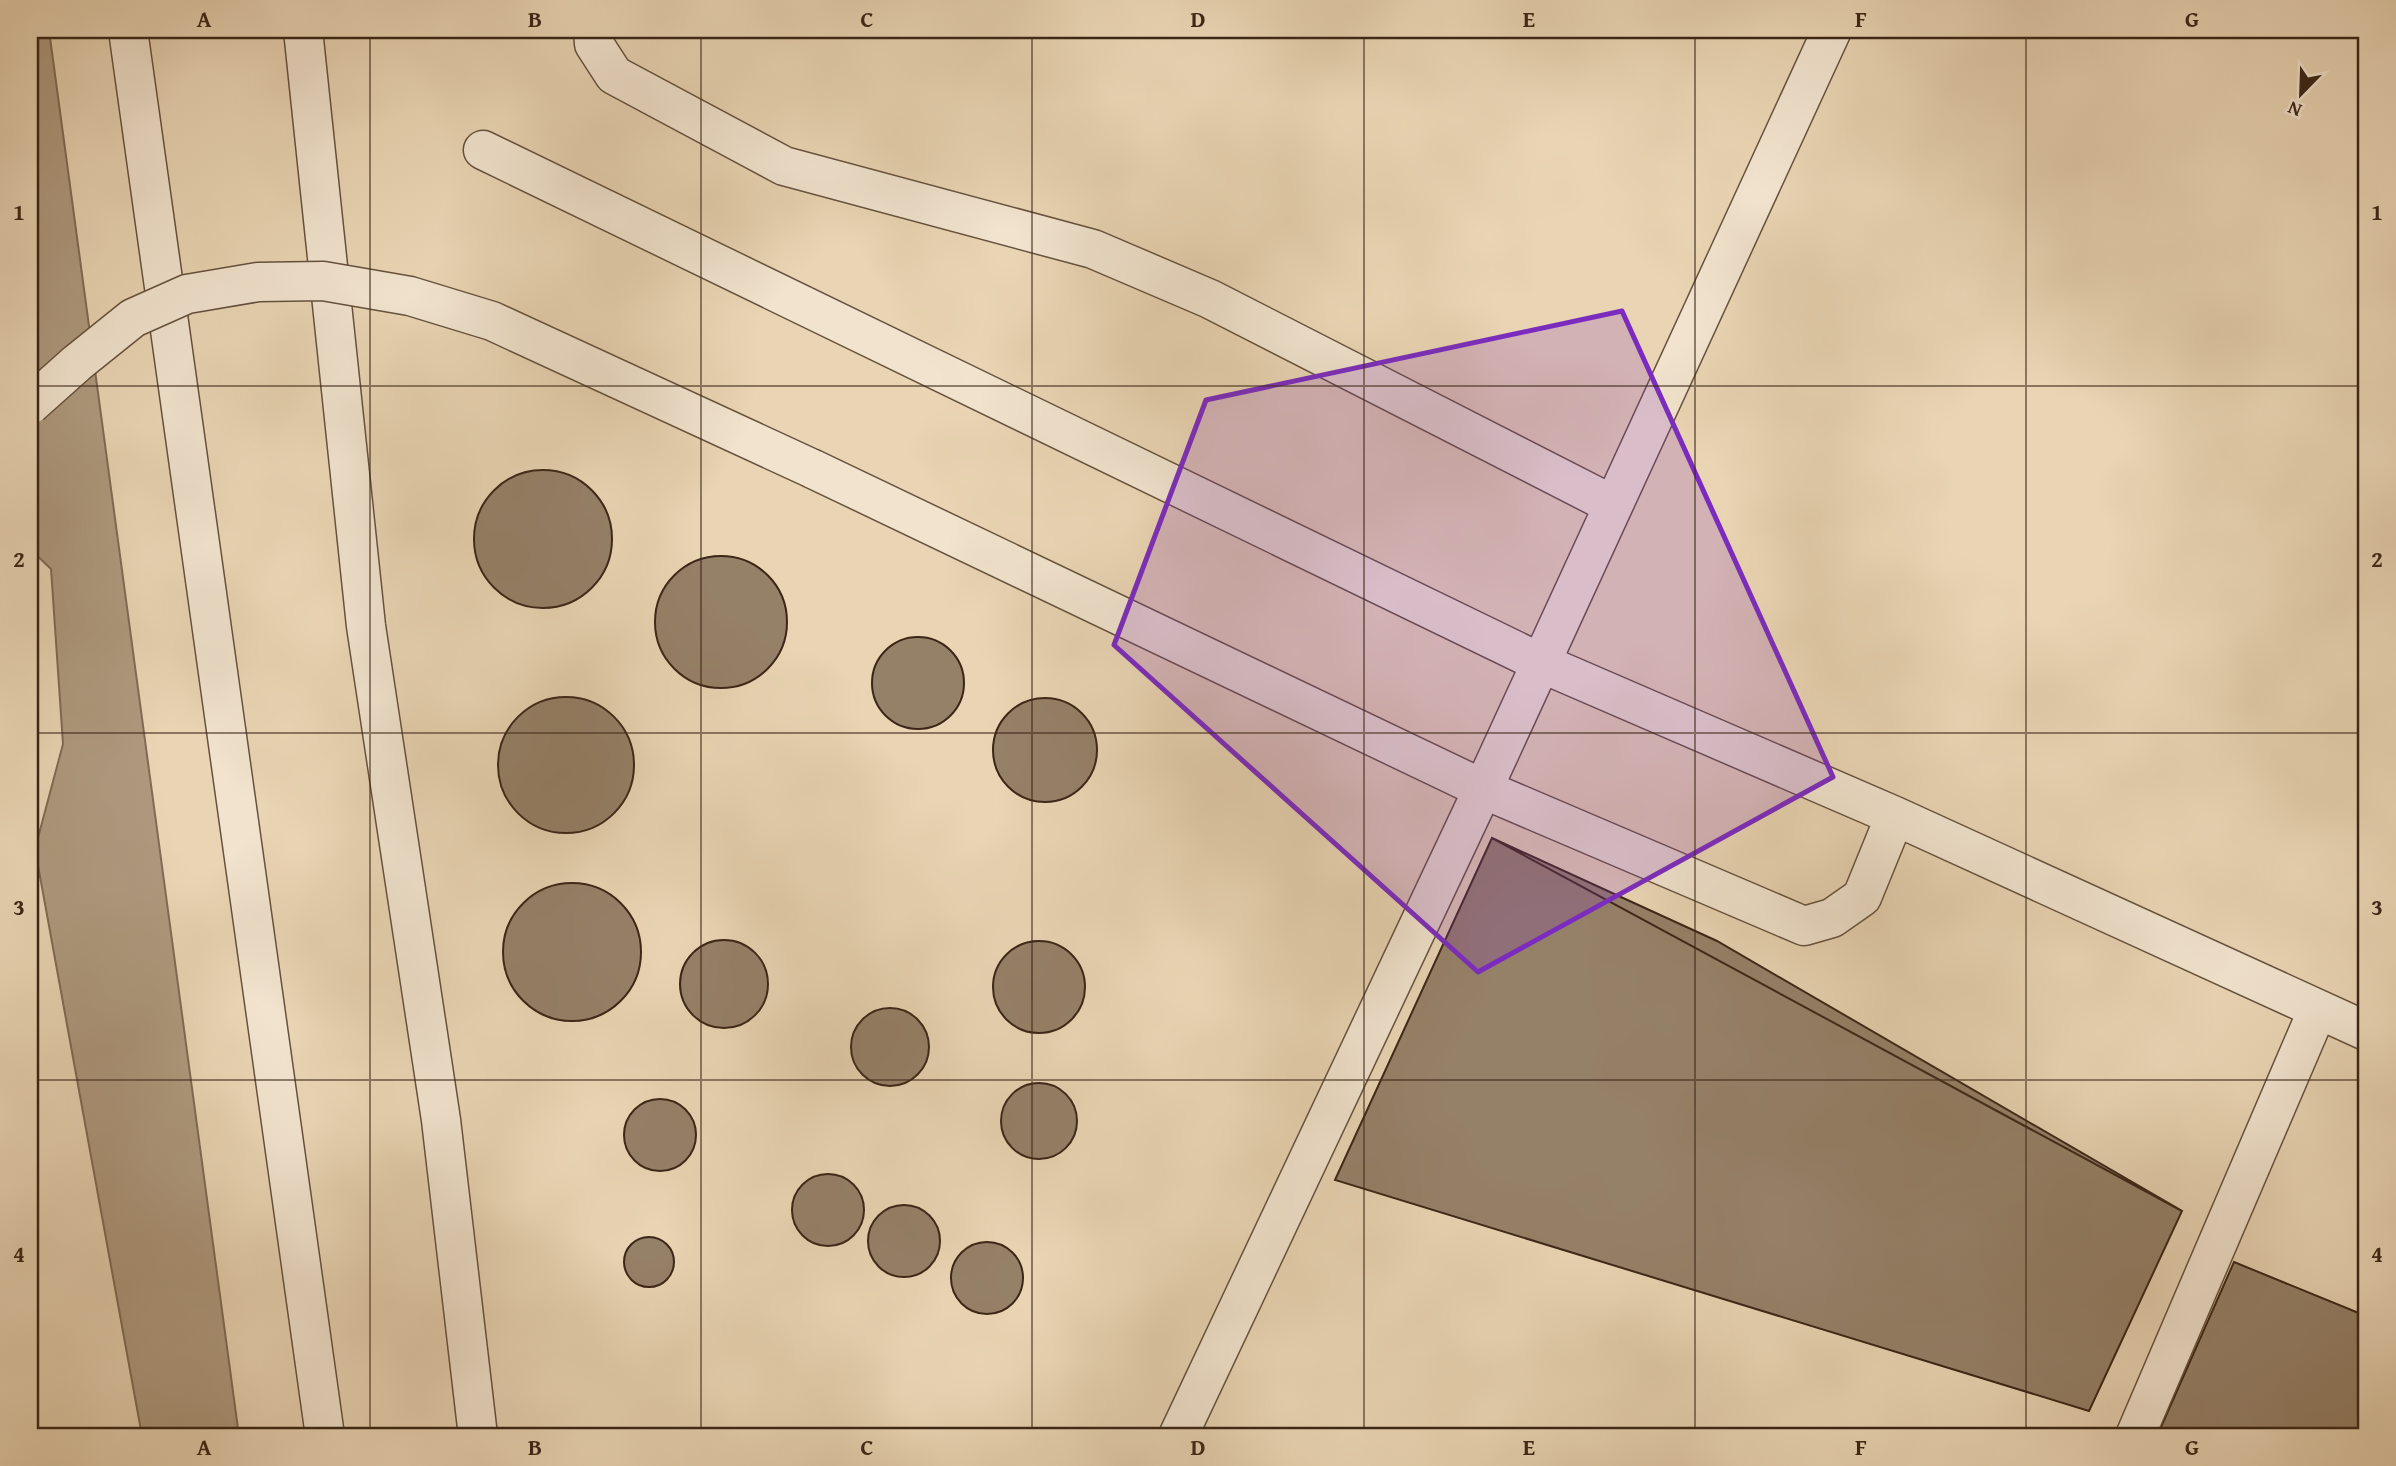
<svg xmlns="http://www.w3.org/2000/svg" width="2396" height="1466" font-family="'Gentium Book Plus',serif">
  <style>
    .water { fill: #ae997e; stroke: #806b55; stroke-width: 2 }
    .building { fill: #958068; stroke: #3b2617; stroke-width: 2 }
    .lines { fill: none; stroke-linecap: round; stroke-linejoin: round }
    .minor-casing { stroke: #66523e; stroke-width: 41 }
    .minor { stroke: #f1e3ce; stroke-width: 38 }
    .minor-bridge-casing { stroke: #66523e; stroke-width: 41; stroke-linecap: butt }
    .minor-bridge { stroke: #f1e3ce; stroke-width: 38 }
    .marked { fill: #7b2cbf; fill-opacity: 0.2; stroke: #7b2cbf; stroke-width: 5; stroke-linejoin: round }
    .grid { fill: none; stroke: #3b2617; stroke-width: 2; stroke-opacity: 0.55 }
    .neatline { fill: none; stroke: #3b2617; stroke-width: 2.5 }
    .grid-label { font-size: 23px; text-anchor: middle; font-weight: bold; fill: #3b2617 }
  </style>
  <rect width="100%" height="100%" fill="#e9d4b3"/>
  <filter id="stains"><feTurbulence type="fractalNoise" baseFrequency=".00286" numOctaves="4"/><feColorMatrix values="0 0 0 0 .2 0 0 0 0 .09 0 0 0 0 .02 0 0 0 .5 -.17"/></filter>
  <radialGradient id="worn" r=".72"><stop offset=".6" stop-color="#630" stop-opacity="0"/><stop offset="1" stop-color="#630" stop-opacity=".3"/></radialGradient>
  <path class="water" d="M30,30H49L239,1436H142L35,849L63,744L51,569L30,549Z"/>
  <path class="building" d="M474 539a69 69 0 1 1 138 0a69 69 0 1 1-138 0Z
    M655 622a66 66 0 1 1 132 0a66 66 0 1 1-132 0Z
    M872 683a46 46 0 1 1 92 0a46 46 0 1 1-92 0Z
    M498 765a68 68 0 1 1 136 0a68 68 0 1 1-136 0Z
    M993 750a52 52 0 1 1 104 0a52 52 0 1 1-104 0Z
    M1492,838L2182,1211L2089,1411L1335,1180Z
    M1492,838L1717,941L2182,1211L2089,1411L1335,1180Z
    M503 952a69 69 0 1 1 138 0a69 69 0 1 1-138 0Z
    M680 984a44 44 0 1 1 88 0a44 44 0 1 1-88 0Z
    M993 987a46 46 0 1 1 92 0a46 46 0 1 1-92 0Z
    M851 1047a39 39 0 1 1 78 0a39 39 0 1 1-78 0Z
    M1001 1121a38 38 0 1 1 76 0a38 38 0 1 1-76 0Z
    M624 1135a36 36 0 1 1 72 0a36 36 0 1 1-72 0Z
    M792 1210a36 36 0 1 1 72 0a36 36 0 1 1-72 0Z
    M868 1241a36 36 0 1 1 72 0a36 36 0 1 1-72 0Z
    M624 1262a25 25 0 1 1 50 0a25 25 0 1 1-50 0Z
    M951 1278a36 36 0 1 1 72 0a36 36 0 1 1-72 0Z
    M2234,1262L2366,1316V1436H2157Z"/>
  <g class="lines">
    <defs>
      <path id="minor" d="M128,30L325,1436
        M303,30L366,626L441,1120L478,1436
        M593,30L594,44L614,75L784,166L1093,249L1210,299L1613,505
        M483,150L1541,663L1895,816L2366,1031
        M813,469L1483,789L1804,926L1832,918L1862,897L1895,816
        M1178,1436L1483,789L1832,30
        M2135,1436L2318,1009"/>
    </defs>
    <use href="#minor" class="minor-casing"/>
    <use href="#minor" class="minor"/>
    <defs>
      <path id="minor-bridge" d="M30,405L77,363L133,318L187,294L258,282L323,281L410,296L492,321L813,469"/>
    </defs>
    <use href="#minor-bridge" class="minor-bridge-casing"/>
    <use href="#minor-bridge" class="minor-bridge"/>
  </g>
  <path class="marked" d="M1622,311L1833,777L1478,972L1114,645L1206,400Z"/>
  <path class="grid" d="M370,30V1436M701,30V1436M1032,30V1436M1364,30V1436M1695,30V1436M2026,30V1436M30,386H2366M30,733H2366M30,1080H2366"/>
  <rect width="2396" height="1466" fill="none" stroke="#e9d4b3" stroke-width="77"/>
  <g transform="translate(2301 94) rotate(203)" stroke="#f1e3ce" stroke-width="5" paint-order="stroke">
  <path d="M0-5L12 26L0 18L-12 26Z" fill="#3b2617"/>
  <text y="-10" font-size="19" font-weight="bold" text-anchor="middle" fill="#3b2617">N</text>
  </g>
  <rect x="38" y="38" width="2320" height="1390" class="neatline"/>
  <g class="grid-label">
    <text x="204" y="27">A</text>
    <text x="535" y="27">B</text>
    <text x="867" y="27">C</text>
    <text x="1198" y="27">D</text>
    <text x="1529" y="27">E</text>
    <text x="1861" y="27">F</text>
    <text x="2192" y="27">G</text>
    <text x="19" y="220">1</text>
    <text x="2377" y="220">1</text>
    <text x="19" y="567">2</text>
    <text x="2377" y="567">2</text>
    <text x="19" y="915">3</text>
    <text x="2377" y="915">3</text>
    <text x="19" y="1262">4</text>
    <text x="2377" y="1262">4</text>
    <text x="204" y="1455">A</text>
    <text x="535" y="1455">B</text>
    <text x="867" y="1455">C</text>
    <text x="1198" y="1455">D</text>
    <text x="1529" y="1455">E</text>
    <text x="1861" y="1455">F</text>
    <text x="2192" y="1455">G</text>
  </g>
  <rect width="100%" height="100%" filter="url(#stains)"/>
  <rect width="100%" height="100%" fill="url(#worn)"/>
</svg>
